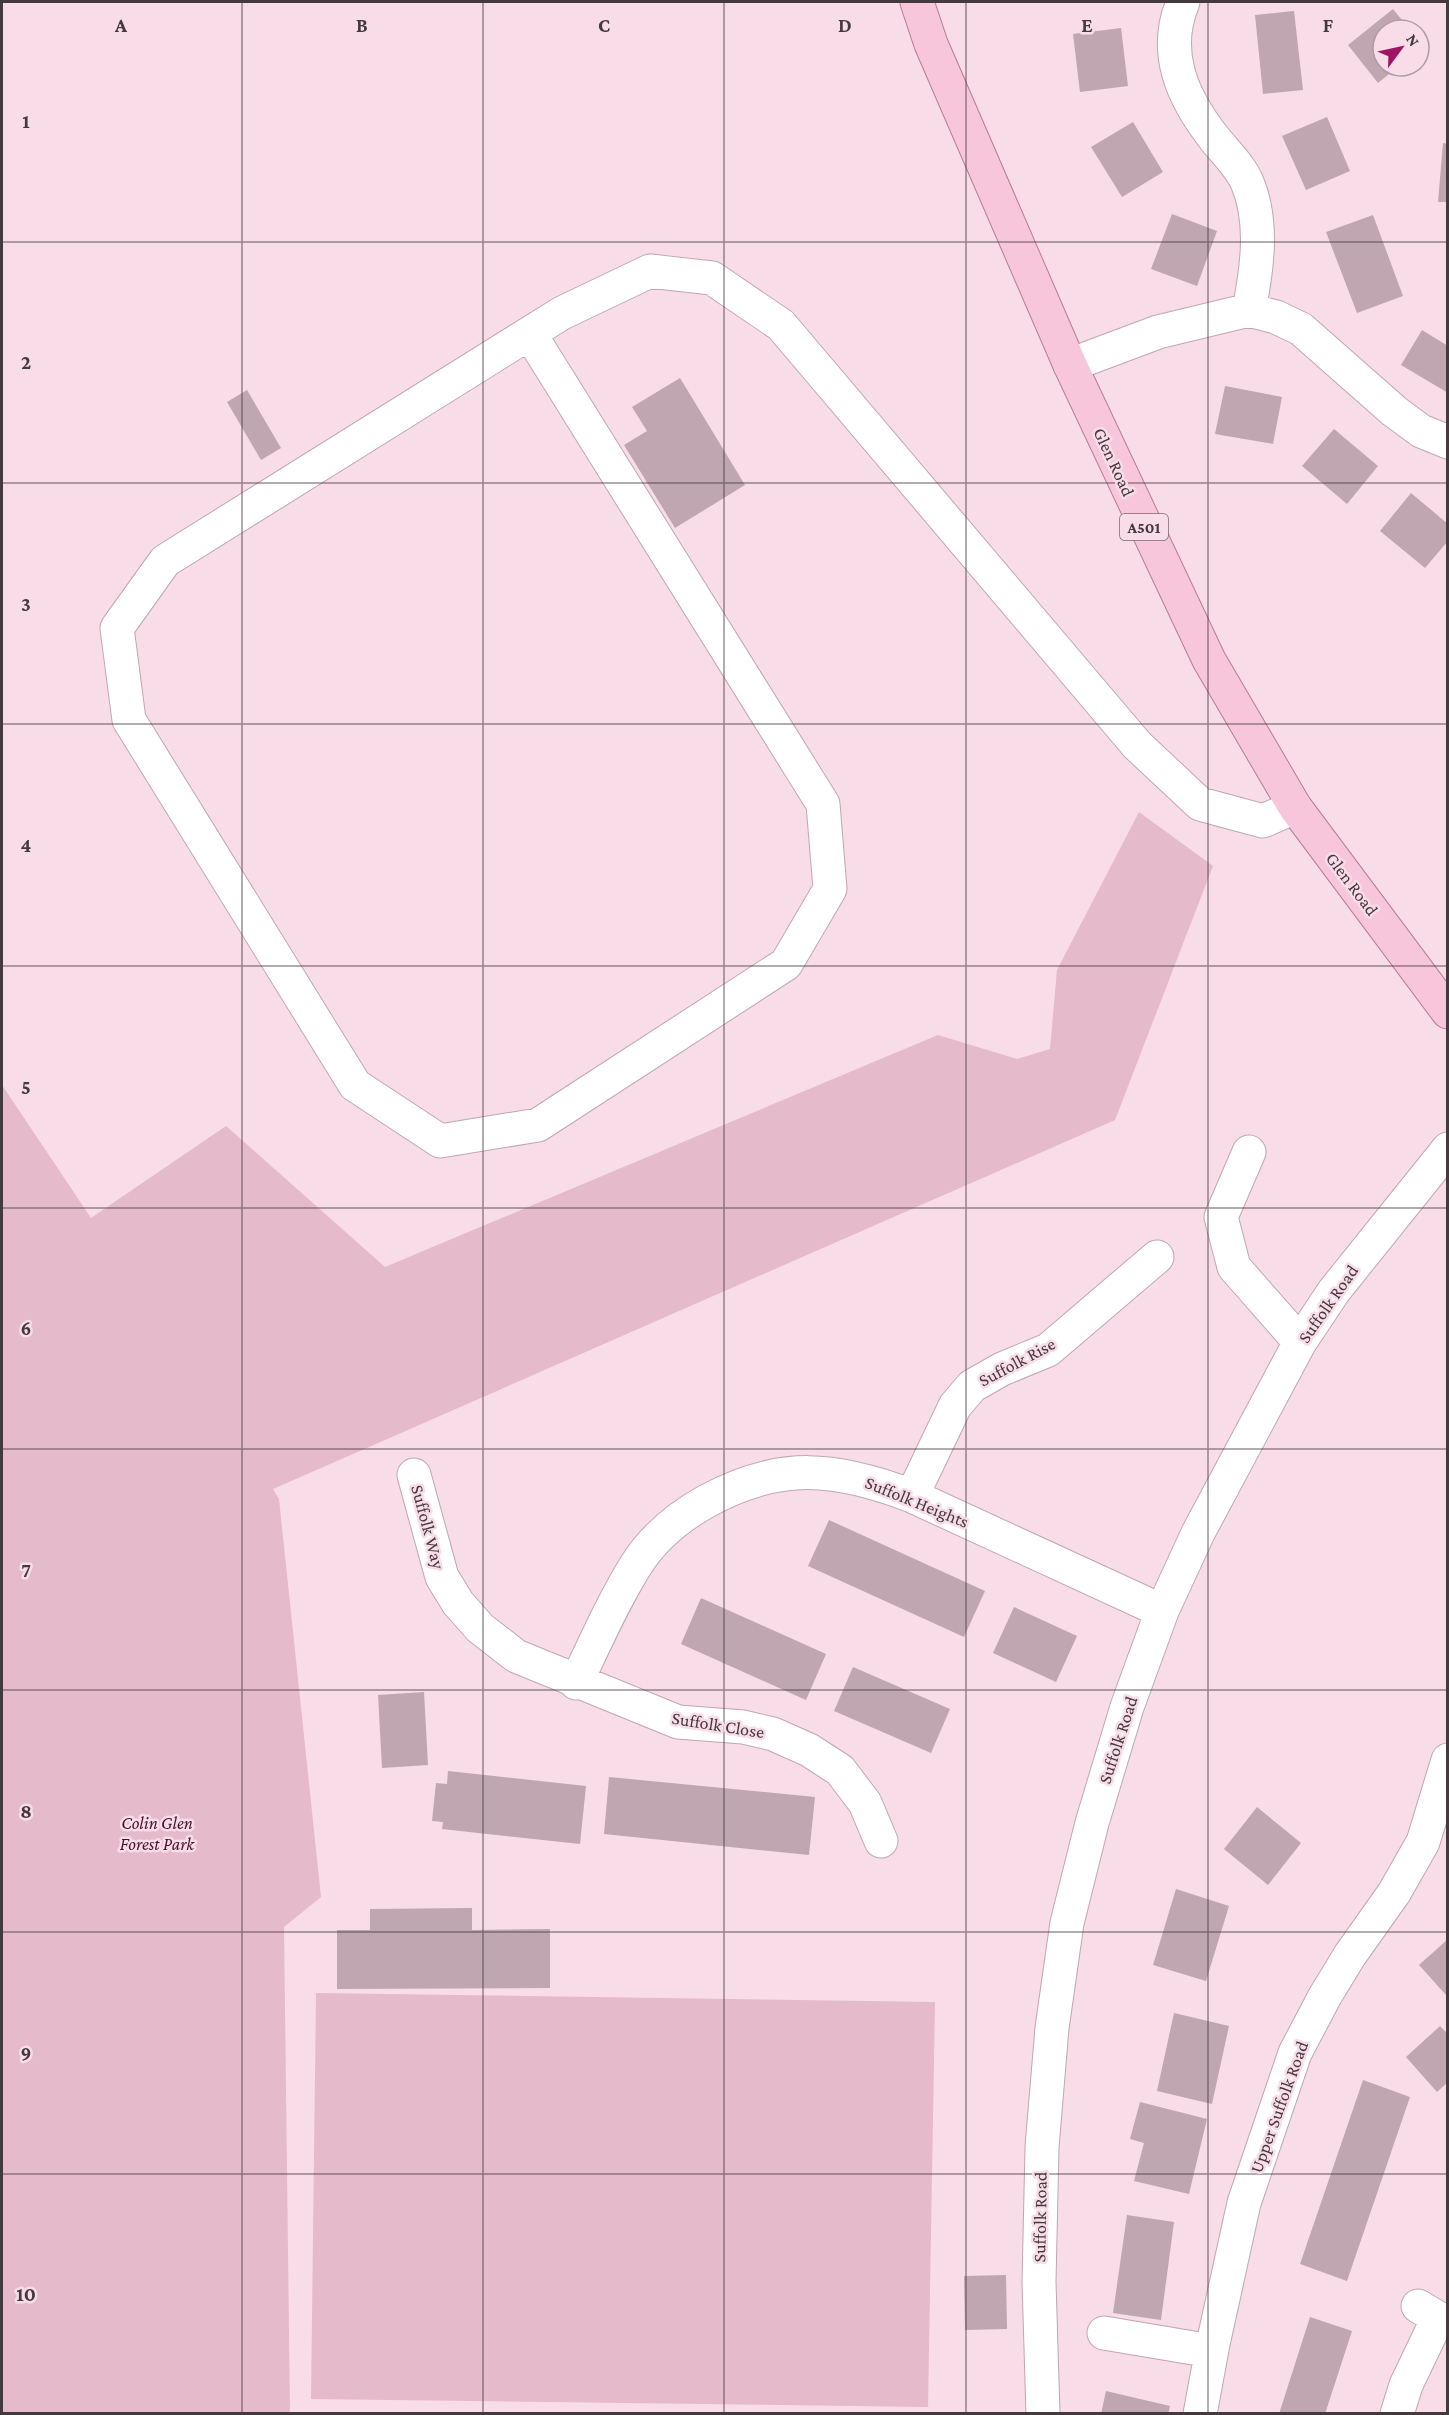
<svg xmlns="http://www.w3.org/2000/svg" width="1449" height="2415" font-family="'Crimson Pro',serif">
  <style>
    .green { fill: #e5baca }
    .building { fill: #c0a6b0 }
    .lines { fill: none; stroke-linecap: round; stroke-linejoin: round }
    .minor-casing { stroke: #c1a7b0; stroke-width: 35 }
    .major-casing { stroke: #b67c93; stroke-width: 35 }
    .minor { stroke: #fff; stroke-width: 33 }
    .major { stroke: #f8c6da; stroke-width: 33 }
    .grid { fill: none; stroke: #44393d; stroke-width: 1.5; stroke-opacity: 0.55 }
    .labels { text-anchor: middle; stroke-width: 5; stroke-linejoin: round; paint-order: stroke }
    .shield { fill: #f8dce7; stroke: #7a6a70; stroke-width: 1.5 }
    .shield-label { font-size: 16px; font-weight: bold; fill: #44393d }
    .street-label { font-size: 18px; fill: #44393d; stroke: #f8dce7 }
    .park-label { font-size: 18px; font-style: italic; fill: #46132c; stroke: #f8dce7 }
    .grid-label { font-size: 20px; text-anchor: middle; font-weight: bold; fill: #44393d; stroke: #f8dce7; stroke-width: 5; stroke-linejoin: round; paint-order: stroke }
  </style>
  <rect width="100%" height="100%" fill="#f8dce7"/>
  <path class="green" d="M1139,812L1213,866L1115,1120L273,1489L279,1499L321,1897L284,1927L290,2413H2V1085L91,1218L226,1126L385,1267L938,1035L1017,1059L1050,1049L1057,970Z
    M316,1993L935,2002L928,2407L311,2399Z"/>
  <path class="building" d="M1393,9L1410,30H1383V66H1399L1378,83L1348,45Z
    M1294,11L1303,90L1263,94L1255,15Z
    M1121,28L1128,86L1080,92L1073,34Z
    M1327,117L1350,171L1306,190L1282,136Z
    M1133,122L1163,172L1122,197L1091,147Z
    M1443,143L1448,144V202H1438Z
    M1172,214L1217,231L1197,286L1151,269Z
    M1373,215L1403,296L1357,313L1326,232Z
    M1422,330L1448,346V393L1401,365Z
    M680,378L745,485L675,528L624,445L647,431L632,407Z
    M1225,386L1282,397L1273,444L1215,434Z
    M247,390L281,448L261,460L227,402Z
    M1334,429L1378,466L1347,504L1302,466Z
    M1411,493L1448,524V541L1425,568L1380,531Z
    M829,1520L985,1591L964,1637L808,1566Z
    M701,1598L826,1654L806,1700L681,1644Z
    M1014,1607L1077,1636L1056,1682L993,1653Z
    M853,1667L950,1709L931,1753L834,1711Z
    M424,1692L428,1765L382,1768L378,1695Z
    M448,1771L586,1786L580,1844L442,1829L443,1822L432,1821L436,1783L447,1784Z
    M609,1777L815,1797L809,1855L604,1834Z
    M1257,1807L1301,1843L1268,1885L1224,1849Z
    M1176,1889L1229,1906L1206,1981L1153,1965Z
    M472,1908V1930L550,1929V1988L337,1989V1930H370V1909Z
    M1448,1939V1993L1446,1995L1419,1965Z
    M1174,2013L1229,2026L1212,2104L1157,2091Z
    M1440,2026L1448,2034V2082L1437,2092L1406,2057Z
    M1363,2080L1410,2097L1347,2281L1300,2264Z
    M1140,2102L1207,2119L1189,2194L1134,2181L1144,2143L1130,2139Z
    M1127,2215L1174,2222L1161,2320L1113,2313Z
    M1006,2275L1007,2329L965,2330L964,2276Z
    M1310,2317L1352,2331L1325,2414H1279Z
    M1106,2391L1170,2406L1168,2414H1101Z"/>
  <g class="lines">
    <defs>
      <path id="minor" d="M1183,2C1162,52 1182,97 1214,138C1225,152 1240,166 1247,182C1264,222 1257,269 1249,310
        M530,334L823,804L830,889L786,964L538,1125L440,1141L355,1085L129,720L117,628L165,561L562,313L650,271L712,278L781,325L1137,745L1200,804L1263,821L1295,807
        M1070,365L1158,332L1249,310L1276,317L1301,329L1394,411L1421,431L1448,442
        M1249,1152L1221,1217L1234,1267L1300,1342
        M414,1475L442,1577L458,1603L480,1628L516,1656L678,1722L743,1727L773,1734L809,1750L840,1770L865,1803L881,1841
        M912,1496L955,1406L972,1386L1002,1369L1048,1350L1157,1257
        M576,1683C595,1643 613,1602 636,1565C653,1538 680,1516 707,1501C780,1461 836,1467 912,1496L1162,1611
        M1104,2333L1211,2351
        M1043,2414L1039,2282L1042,2147L1052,2028L1067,1923L1092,1823L1127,1707L1162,1611L1198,1533L1300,1342L1334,1291L1448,1149
        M1200,2414L1213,2344L1244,2203L1295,2053L1325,1996L1350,1955L1394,1893L1423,1842L1448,1760
        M1397,2414L1406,2385L1438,2318L1418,2306"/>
      <path id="major" d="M917,2L931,44L1070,365L1209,660L1295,807L1448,1012"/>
    </defs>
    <use href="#minor" class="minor-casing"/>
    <use href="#major" class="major-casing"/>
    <use href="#minor" class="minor"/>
    <use href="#major" class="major"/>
  </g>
  <path class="grid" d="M242,2V2414M483,2V2414M724,2V2414M966,2V2414M1208,2V2414M2,242H1448M2,483H1448M2,724H1448M2,966H1448M2,1208H1448M2,1449H1448M2,1690H1448M2,1932H1448M2,2174H1448"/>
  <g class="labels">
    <rect class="shield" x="1120" y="514" width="48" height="26" rx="4.5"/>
    <g class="shield-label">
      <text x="1144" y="533">A501</text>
    </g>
    <g class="street-label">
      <text transform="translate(1114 462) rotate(65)" y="6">Glen Road</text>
      <text transform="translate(1352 884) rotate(53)" y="6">Glen Road</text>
      <text transform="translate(1328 1304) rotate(-55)" y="6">Suffolk Road</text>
      <text transform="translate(1017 1362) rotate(-28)" y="6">Suffolk Rise</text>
      <text transform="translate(917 1502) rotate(22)" y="6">Suffolk Heights</text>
      <text transform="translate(428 1527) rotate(75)" y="6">Suffolk Way</text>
      <text transform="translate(718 1725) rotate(9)" y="6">Suffolk Close</text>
      <text transform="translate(1118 1740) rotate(-72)" y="6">Suffolk Road</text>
      <text transform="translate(1279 2107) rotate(-70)" y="6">Upper Suffolk Road</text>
      <text transform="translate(1040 2217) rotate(-89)" y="6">Suffolk Road</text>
    </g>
    <g class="park-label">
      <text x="157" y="1829">Colin Glen<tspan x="157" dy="21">Forest Park</tspan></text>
    </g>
  </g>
  <g class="grid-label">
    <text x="121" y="32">A</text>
    <text x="362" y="32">B</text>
    <text x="604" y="32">C</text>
    <text x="845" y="32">D</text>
    <text x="1087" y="32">E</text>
    <text x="1328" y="32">F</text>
    <text x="26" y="128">1</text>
    <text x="26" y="369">2</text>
    <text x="26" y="611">3</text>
    <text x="26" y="852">4</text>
    <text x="26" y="1094">5</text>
    <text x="26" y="1335">6</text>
    <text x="26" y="1577">7</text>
    <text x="26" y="1818">8</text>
    <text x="26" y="2060">9</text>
    <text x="26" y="2301">10</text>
  </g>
  <rect width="1449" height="2415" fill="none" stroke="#44393d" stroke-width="6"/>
  <g transform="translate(1401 48) rotate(57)"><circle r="28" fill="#f8dce7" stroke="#b09ba3" stroke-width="1.5"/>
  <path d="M0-4.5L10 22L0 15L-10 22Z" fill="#9f1562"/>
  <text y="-9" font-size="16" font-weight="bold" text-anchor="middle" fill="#44393d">N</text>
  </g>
</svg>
